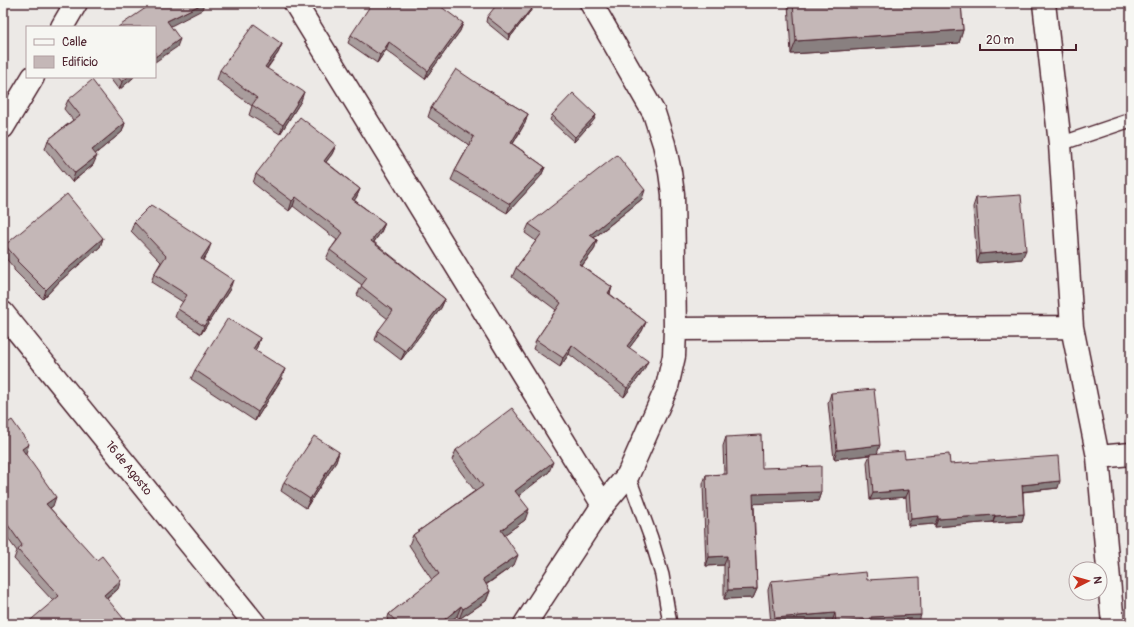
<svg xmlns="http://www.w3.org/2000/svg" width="1134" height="627" font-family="Pangolin,sans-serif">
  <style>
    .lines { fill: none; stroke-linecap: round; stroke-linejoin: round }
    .service-casing { stroke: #4a1f2b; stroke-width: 16 }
    .minor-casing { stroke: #4a1f2b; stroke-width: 25 }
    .service { stroke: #f6f6f2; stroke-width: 13 }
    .minor { stroke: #f6f6f2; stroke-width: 22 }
    .wall { fill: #a99d9d; stroke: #4a1f2b }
    .shaded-wall { fill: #898080; stroke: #4a1f2b }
    .building { fill: #c4b7b7; stroke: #4a1f2b }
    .labels { text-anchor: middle; stroke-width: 3; stroke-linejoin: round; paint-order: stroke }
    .street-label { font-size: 12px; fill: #4a1f2b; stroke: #f6f6f2 }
  </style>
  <rect width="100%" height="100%" fill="#ece9e6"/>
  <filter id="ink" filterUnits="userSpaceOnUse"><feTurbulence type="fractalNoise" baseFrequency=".025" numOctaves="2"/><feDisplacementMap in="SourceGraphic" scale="8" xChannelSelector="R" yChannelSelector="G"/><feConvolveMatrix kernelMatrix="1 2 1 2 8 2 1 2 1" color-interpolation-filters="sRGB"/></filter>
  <g filter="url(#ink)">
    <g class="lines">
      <defs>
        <path id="service" d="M1060,144L1131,120
          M628,475L651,538L662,575L670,624"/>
        <path id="minor" d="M295,3L603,505
          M1044,3L1060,144L1072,327L1098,457L1113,624
          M62,27L76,3
          M3,127L33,77
          M3,313L255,624
          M675,329L1072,327
          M1098,457L1131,454
          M525,624L603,505L628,475L667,387L674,356L675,329L673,194L670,172L664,144L654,113L591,3"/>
      </defs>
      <use href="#service" class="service-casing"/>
      <use href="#minor" class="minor-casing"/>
      <use href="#service" class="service"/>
      <use href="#minor" class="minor"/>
    </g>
    <path class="wall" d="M788,3H961L963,30L959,43L791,54Z
      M534,5L532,9L508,40L486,22L487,17Z
      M463,23L460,31L425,79L386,50L377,63L348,43L351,35Z
      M282,44L278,53L267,69L301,101L280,134L249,115L252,106L217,80L220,70Z
      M109,77H134L119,90Z
      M478,84L528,114L525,123L513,144L545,167L541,176L507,213L451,180L455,171L469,145L428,117L431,108Z
      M68,100L125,123L122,132L95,154L93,165L72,182L45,149L48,140L73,120L64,109Z
      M552,115H596L594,120L574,142L550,120Z
      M336,145L332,154L326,162L360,189L356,198L354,200L385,223L381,232L374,242L445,299L441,308L401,360L375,340L378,331L388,319L357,295L362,285L326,259L330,250L337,240L293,206L289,211L253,183L256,174Z
      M976,198L1022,259L977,263L973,207Z
      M642,199L594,238L597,240L594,250L582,266L612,287L610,294L646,322L642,331L629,348L644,370L624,397L569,354L560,367L533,349L536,340L556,310L512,277L516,268L536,241L525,233L529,224Z
      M134,222L208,252L203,260L230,289L201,334L175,317L178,309L183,302L151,282L154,274L161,262L131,231Z
      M103,238L100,247L60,281L43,299L14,270V268L3,255V251L5,245Z
      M260,338L257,347L255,350L282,378L255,421L191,379L195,370Z
      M831,393L877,454L905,458L950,464L1058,488L1023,492L1024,514L1022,521L993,523V522L935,527V524L908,526L906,497L870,500L867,462L870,455L834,459L828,403Z
      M3,426L26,453H25L53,506L50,508L118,589L107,599L53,601L14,559L17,551L3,532Z
      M726,437L762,468L821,492L818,501L754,503L757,589L753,598L724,599V565L706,566L703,484L706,475L724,474L723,446Z
      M456,450L549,472L519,495L525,520L504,535L514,565L486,585L490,591L486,601L459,619L457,616L447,624H386L389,614L432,580L409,545L413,535L475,491L452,460Z
      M339,452L336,462L306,508L281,491L284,482Z
      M867,580L918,624H832V622L809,624H771L768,590L771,581Z"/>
    <path class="shaded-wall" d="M204,3L202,10L165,29L167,21Z
      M534,5L532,9L508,40L510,35Z
      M463,23L460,31L425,79L428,71Z
      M963,30L959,43L791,54L796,41Z
      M180,39L177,47L155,62V57Z
      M389,42L386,50L377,63L380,55Z
      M282,44L278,53L261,76L265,67Z
      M128,77H134L119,90L122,82Z
      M304,92L301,101L280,134L283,125Z
      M528,114L525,123L508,152L511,143Z
      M596,115L594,120L574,142L575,137Z
      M125,123L122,132L89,159L92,150Z
      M336,145L332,154L320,170L324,161Z
      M97,156L93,165L72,182L75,173Z
      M545,167L541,176L507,213L510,204Z
      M360,189L356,198L349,208L352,199Z
      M645,190L642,199L586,244L590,235Z
      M296,197L293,206L289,211L292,201Z
      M385,223L381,232L368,250L371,241Z
      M103,238L100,247L60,281L43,299L46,290L64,272Z
      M597,240L594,250L576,273L579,264Z
      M211,244L208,252L198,268L201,259Z
      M1026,250L1022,259L977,263L980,254Z
      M233,280L230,289L201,334L204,326Z
      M612,287L609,296L608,293Z
      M445,299L441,308L401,360L405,351Z
      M646,322L642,331L624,355L627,346Z
      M260,338L257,347L250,358L253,349Z
      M572,345L569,354L560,367L563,358Z
      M648,361L644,370L624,397L627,388Z
      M285,369L282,378L255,421L258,412Z
      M29,444L26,453L19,458L22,449Z
      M880,445L877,454L834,459L837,450Z
      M339,452L336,462L306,508L310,499Z
      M553,462L549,472L512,501L515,491Z
      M1060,481L1058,488L1019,492L1022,485Z
      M909,490L906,497L870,500L873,493Z
      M821,492L818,501L750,504L753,494Z
      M56,497L53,506L43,513L46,504Z
      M529,509L525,520L497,540L501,530Z
      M1024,514L1022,521L993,523L995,516Z
      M995,515L993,522L935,527L938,519Z
      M938,516L935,524L908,526L911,519Z
      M518,555L514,565L479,589L483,579Z
      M727,556L724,565L706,566L709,557Z
      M121,580L118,589L100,604L104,595Z
      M757,589L753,598L724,599L728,590Z
      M490,591L486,601L459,619L463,609Z
      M461,606L457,616L447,624H439Z
      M835,613L832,622L809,624H773L775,618Z
      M921,615L918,624H836V623L871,617Z"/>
    <path class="building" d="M153,3H204L167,21L180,39L155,57V27H118Z
      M372,3H436L463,23L428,71L389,42L380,55L351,35Z
      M498,3H532L534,5L510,35L487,17Z
      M793,3H961L963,30L796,41Z
      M254,24L282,44L265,67L304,92L283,125L252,105L257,98L220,70Z
      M456,69L478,84L528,114L511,143L545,167L510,204L455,171L474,137L431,108Z
      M118,77H128L122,82Z
      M92,80L125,123L92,150L97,156L75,173L48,140L80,115L68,100Z
      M573,93L596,115L575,137L552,115Z
      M300,117L336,145L324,161L360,189L352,199L385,223L371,241L445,299L405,351L378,331L393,311L361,286L367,278L330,250L343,233L296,197L292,201L256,174Z
      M617,155L645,190L590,235L597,240L579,264L612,287L608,293L646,322L627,346L648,361L627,388L572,345L563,358L536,340L561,303L516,268L542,233L529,224Z
      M67,194L103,238L64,272L46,290L17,261L18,260L5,245Z
      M1021,195L1026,250L980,254L976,198Z
      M151,205L211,244L201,259L233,280L204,326L178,309L187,295L154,274L166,256L134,222Z
      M228,318L260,338L253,349L285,369L258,412L195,370Z
      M874,389L880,445L837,450L831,393Z
      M512,408L553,462L515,491L529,509L501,530L518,555L483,579L490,591L463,609L461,606L439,624H398L389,614L439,574L413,535L483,486L456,450Z
      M12,420L29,444L22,449L56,497L46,504L97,560L102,556L121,580L104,595L128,624H26L59,596L18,550L22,545L3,518V426Z
      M761,435L762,468L821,466V492L753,494L757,589L728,590L727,556L709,557L706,475L727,474L726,437Z
      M314,436L339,452L310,499L284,482Z
      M904,451L905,458L949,454L950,464L1058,456L1060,481L1022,485L1024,514L995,516V515L938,519V516L911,519L909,490L873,493L870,454Z
      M866,572L867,580L920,577L921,615L871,617V619L836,623L835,613L775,618L771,581Z"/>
  </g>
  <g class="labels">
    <g class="street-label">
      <text transform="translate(129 468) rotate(51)" y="4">16 de Agosto</text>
    </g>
  </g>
  <rect width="1134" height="627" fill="none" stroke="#f6f6f2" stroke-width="16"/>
  <rect x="8" y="8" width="1118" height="611" fill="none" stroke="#4a1f2b" stroke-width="1.5" filter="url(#ink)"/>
  <rect x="26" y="26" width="130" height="52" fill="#f6f6f2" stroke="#b1a0a2"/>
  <rect x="34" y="39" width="20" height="6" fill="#f6f6f2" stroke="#b1a0a2"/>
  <text x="62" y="46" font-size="12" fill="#4a1f2b">Calle</text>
  <rect x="34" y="56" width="20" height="12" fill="#c4b7b7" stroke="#b1a0a2"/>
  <text x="62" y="66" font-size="12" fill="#4a1f2b">Edificio</text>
  <g transform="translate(1088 581) rotate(84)"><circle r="19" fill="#f6f6f2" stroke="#b1a0a2"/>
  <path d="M0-3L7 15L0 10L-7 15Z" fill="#c8321e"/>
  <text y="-6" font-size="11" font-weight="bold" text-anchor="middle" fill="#4a1f2b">N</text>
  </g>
  <path d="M980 44v6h96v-6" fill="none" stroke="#4a1f2b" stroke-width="2"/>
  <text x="986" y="44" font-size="12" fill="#4a1f2b" stroke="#f6f6f2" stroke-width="3" paint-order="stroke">20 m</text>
</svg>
